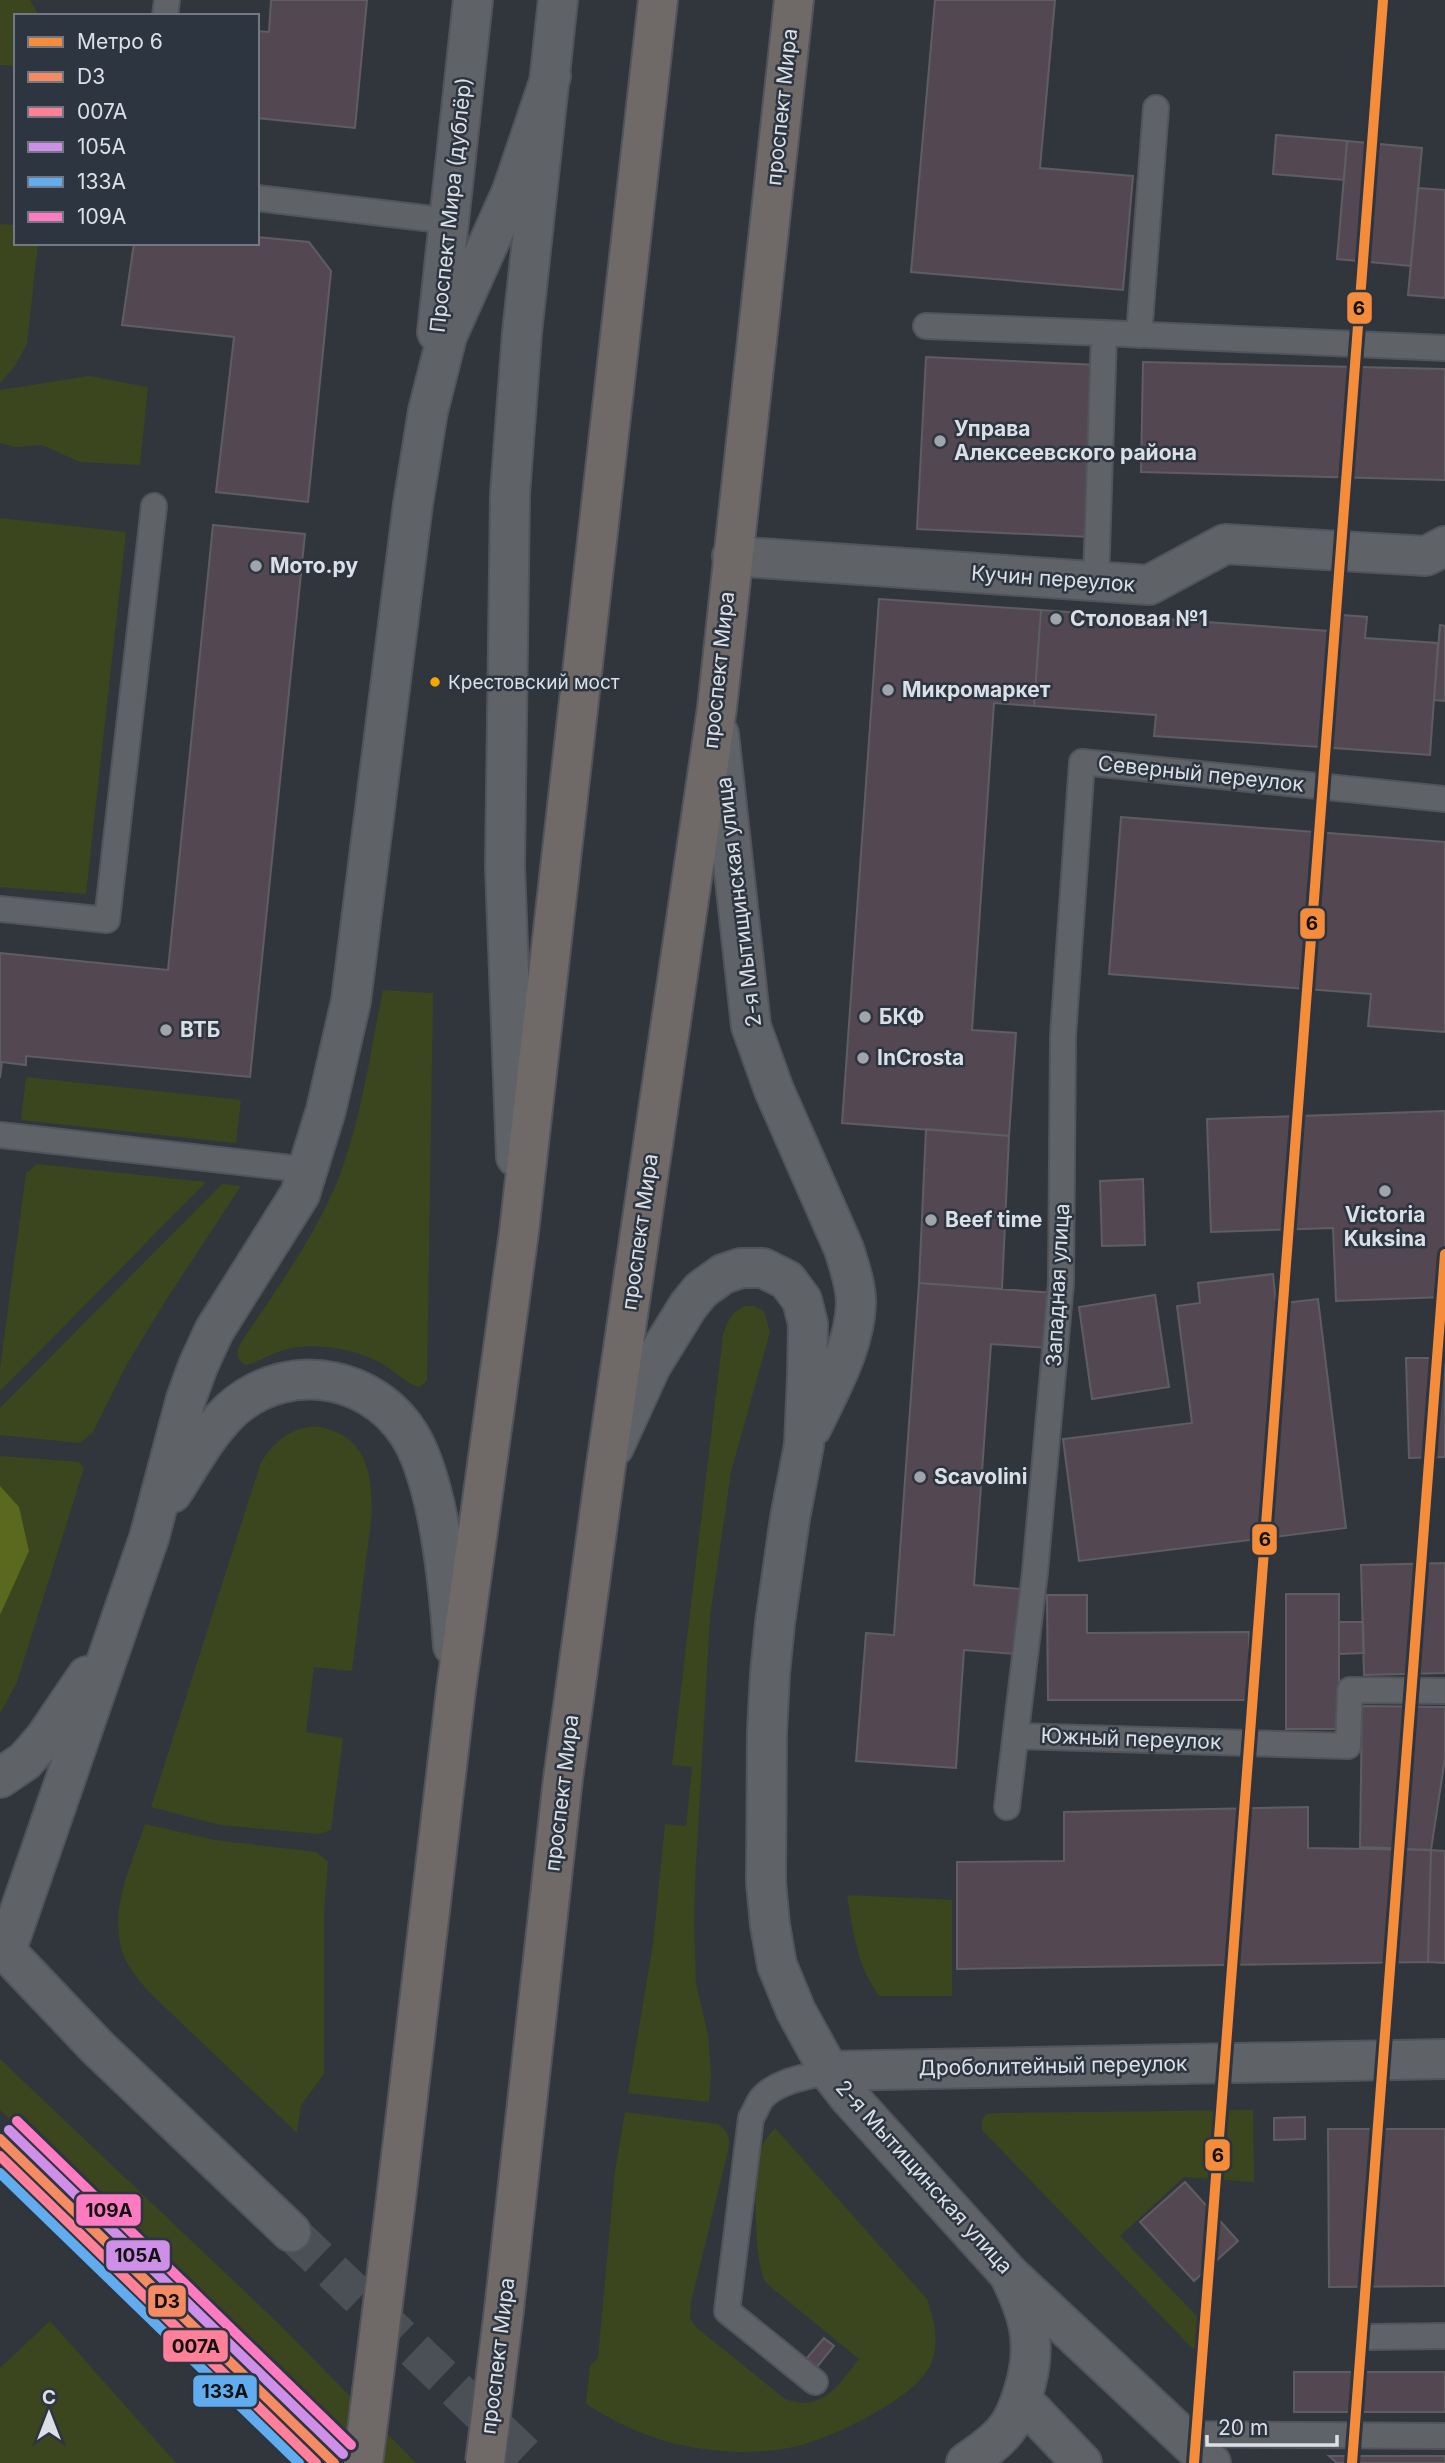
<svg xmlns="http://www.w3.org/2000/svg" width="1445" height="2463" font-family="Inter,sans-serif">
  <style>
    .green { fill: #3b451e }
    .forest { fill: #5b691f }
    .building { fill: #534851; stroke: #5e5e62; stroke-width: 2 }
    .lines { fill: none; stroke-linecap: round; stroke-linejoin: round }
    .tertiary-tunnel { stroke: #4a5056; stroke-width: 38; stroke-dasharray: 38 19; stroke-linecap: butt }
    .service-casing { stroke: #51545a; stroke-width: 28 }
    .minor-casing { stroke: #51545a; stroke-width: 42 }
    .tertiary-casing { stroke: #51545a; stroke-width: 42 }
    .primary-casing { stroke: #51545a; stroke-width: 42 }
    .service { stroke: #5f6367; stroke-width: 24 }
    .minor { stroke: #5f6367; stroke-width: 38 }
    .tertiary { stroke: #5f6367; stroke-width: 38 }
    .primary { stroke: #6f6a67; stroke-width: 38 }
    .primary-bridge-casing { stroke: #51545a; stroke-width: 42; stroke-linecap: butt }
    .primary-bridge { stroke: #6f6a67; stroke-width: 38 }
    .rail-1-casing { stroke: #2d3540; stroke-width: 16 }
    .rail-2-casing { stroke: #2d3540; stroke-width: 16 }
    .rail-3-casing { stroke: #2d3540; stroke-width: 16 }
    .rail-4-casing { stroke: #2d3540; stroke-width: 16 }
    .rail-5-casing { stroke: #2d3540; stroke-width: 16 }
    .rail-1 { stroke: #f48b62; stroke-width: 10 }
    .rail-2 { stroke: #ff8098; stroke-width: 10 }
    .rail-3 { stroke: #ce8fe9; stroke-width: 10 }
    .rail-4 { stroke: #60acee; stroke-width: 10 }
    .rail-5 { stroke: #fe7ac1; stroke-width: 10 }
    .metro-1-casing { stroke: #2d3540; stroke-width: 16 }
    .metro-1 { stroke: #f48c3a; stroke-width: 10 }
    .poi-dot { fill: #a0a4ab; stroke: #2d3540; stroke-width: 2.5 }
    .bus-dot { fill: #f7a600; stroke: #2d3540; stroke-width: 2.5 }
    .labels { text-anchor: middle; stroke-width: 5; stroke-linejoin: round; paint-order: stroke }
    .bus-label { font-size: 19px; fill: #dbe0e7; stroke: #2d3540; text-anchor: start }
    .street-label { font-size: 21px; fill: #dbe0e7; stroke: #2d3540 }
    .poi-label { font-size: 21px; font-weight: bold; fill: #dbe0e7; stroke: #2d3540; text-anchor: start }
    .line-badge { stroke: #2d3540; stroke-width: 2.5 }
    .pale-badge-label { font-size: 19px; text-anchor: middle; font-weight: bold; fill: #111 }
  </style>
  <rect width="100%" height="100%" fill="#31363c"/>
  <path class="green" d="M0,0H30L39,16H16V66L0,65Z
    M0,224L16,225V243H38L27,344L15,366L0,383Z
    M89,376L148,387L140,465L80,462L42,445L15,447L0,443V390Z
    M0,518L126,532L86,894L0,887Z
    M383,990L433,993L427,1380L424,1384L418,1387C404,1382 394,1370 381,1363C355,1349 320,1343 291,1348C274,1351 261,1362 245,1365C237,1359 236,1355 239,1346C274,1292 315,1238 339,1177C362,1117 370,1052 383,990Z
    M26,1077L241,1100L236,1143L21,1120Z
    M37,1164L206,1182L0,1391V1369L26,1173Z
    M222,1184L241,1186L166,1300L127,1364L93,1432L80,1443L0,1435V1408Z
    M745,1306H754L764,1311L770,1332L731,1472L710,1616L695,1882L694,1928L696,1983L708,2035L711,2074L709,2102L628,2093L653,1944L665,1824L686,1826L692,1767L672,1765L723,1335C728,1321 731,1312 745,1306Z
    M315,1426C365,1435 372,1467 372,1513L352,1671L314,1667L306,1732L343,1738L331,1830L319,1834L220,1825L151,1807L261,1462C276,1440 289,1429 315,1426Z
    M0,1456L79,1462L84,1468L17,1682L0,1714Z
    M145,1824L215,1840L316,1852L328,1862L324,1911V2074L301,2105L297,2133L149,1992C139,1980 127,1967 122,1951C109,1909 132,1864 145,1824Z
    M847,1895L952,1900V1996H880C857,1968 853,1931 847,1895Z
    M0,2059L278,2323L416,2463H364L0,2110Z
    M1253,2110L1254,2182L1184,2177L1120,2236L1212,2332L1193,2349L982,2130V2120L986,2114L997,2113Z
    M625,2112L717,2124C728,2130 731,2138 728,2151L691,2302L690,2318L697,2328L785,2399C824,2412 837,2386 859,2359L766,2283C753,2261 753,2171 762,2146C765,2139 770,2134 775,2128L927,2299C934,2320 939,2340 932,2361C921,2397 825,2442 789,2448C773,2451 753,2452 736,2452C676,2449 636,2435 586,2404L590,2366L598,2358L615,2171Z
    M50,2321L176,2463H0V2368Z"/>
  <path class="forest" d="M0,1486L19,1507L29,1551L0,1615Z"/>
  <path class="building" d="M271,0H367L355,128L257,118V31L269,32Z
    M935,0H1055L1040,168L1133,176L1123,290L911,272Z
    M1276,135L1347,141L1344,180L1273,174Z
    M1347,141L1422,148L1411,266L1337,259Z
    M1418,188L1445,190V298L1408,295Z
    M257,237L309,242L331,271L308,502L216,492L234,337L122,325L134,243H257Z
    M926,357L1099,365L1091,537L917,529Z
    M1143,362L1445,369V480L1141,472Z
    M213,525L305,534L250,1077L26,1056V1065L2,1062L0,1078V953L168,970Z
    M879,599L1041,610L1034,706L994,703L972,1030L1016,1033L1009,1136L842,1123Z
    M1041,610L1329,631L1320,747L1154,736L1156,715L1034,706Z
    M1330,614L1367,617L1365,638L1438,643L1430,755L1320,747Z
    M1440,625L1445,626V701L1434,700Z
    M1121,817L1445,842V1032L1368,1026L1371,994L1109,974Z
    M1445,1111V1297L1336,1301L1333,1228L1211,1232L1207,1119Z
    M926,1129L1009,1136L1002,1289L919,1283Z
    M1143,1179L1145,1245L1102,1246L1100,1181Z
    M1273,1274L1276,1304L1318,1299L1346,1528L1079,1561L1063,1439L1192,1423L1177,1306L1200,1303L1198,1283Z
    M919,1283L1054,1293L1050,1348L991,1344L974,1585L1020,1589L1015,1654L964,1650L956,1768L856,1761L866,1633L894,1635Z
    M1155,1295L1169,1387L1092,1399L1079,1307Z
    M1406,1358H1445V1457L1409,1458Z
    M1445,1563V1673L1364,1675L1361,1565Z
    M1286,1594H1339V1729H1286Z
    M1047,1595H1087V1633L1249,1632V1700H1048Z
    M1339,1622H1363L1364,1653L1339,1654Z
    M1362,1706L1445,1707V1758L1431,1850L1360,1847Z
    M1308,1807V1848L1431,1850L1428,1962L957,1969V1862L1064,1861V1812Z
    M1431,1850L1445,1851V1963L1428,1962Z
    M1305,2117V2139L1274,2140V2118Z
    M1328,2129H1445V2286L1329,2287Z
    M1185,2182L1238,2241L1194,2281L1140,2222Z
    M824,2338L834,2346L817,2367L806,2359Z
    M1294,2372H1445V2412H1294Z
    M1329,2456H1445V2463H1337Z"/>
  <g class="lines">
    <path class="tertiary-tunnel" d="M291,2232L533,2463"/>
    <defs>
      <path id="service" d="M165,16L167,0
        M257,198L449,221
        M926,326L1104,333L1096,581
        M1104,333L1445,348
        M1139,335L1156,108
        M0,909L107,920L154,506
        M0,1135L309,1170
        M1016,1736L1348,1746L1350,1690L1445,1691
        M1007,1807L1035,1572L1061,1283L1063,1036L1082,762L1445,799
        M1370,2337L1445,2336
        M815,2382L727,2311L751,2118C755,2112 758,2103 762,2098C778,2080 808,2077 829,2071
        M1180,2434L1445,2436"/>
      <path id="minor" d="M732,556L1149,585L1225,544L1426,556L1445,546
        M829,2071L1445,2059
        M1009,2274L1211,2463
        M1022,2400L1082,2463"/>
      <path id="tertiary" d="M437,332L473,0
        M719,734L751,1026L774,1090L844,1249C849,1266 856,1284 856,1303C855,1346 830,1389 812,1427
        M516,1157L505,867L510,494L522,333L558,0
        M614,1447L651,1366L688,1306L701,1290L723,1274L741,1268H763L787,1280L802,1300L808,1324L807,1376L804,1445L790,1518L775,1623L770,1674L767,1732L766,1882L770,1925L777,1965L796,2011L829,2071L850,2098L1009,2274C1028,2313 1037,2340 1026,2383C1022,2398 1017,2415 1007,2428C997,2442 980,2453 966,2463
        M172,1493C190,1465 207,1433 231,1410C290,1357 382,1376 416,1447C441,1501 449,1587 453,1646
        M0,1778L25,1761L45,1738L87,1676
        M0,1945L97,2047L291,2232
        M6,1951L149,1538L186,1399L198,1366L214,1331L300,1194L326,1110L351,1001L413,504L428,411L447,336L512,191L551,76"/>
      <path id="primary" d="M395,2207L456,1690L519,1232L658,0
        M504,2310L563,1779L606,1465L717,708L794,0"/>
    </defs>
    <use href="#service" class="service-casing"/>
    <use href="#minor" class="minor-casing"/>
    <use href="#tertiary" class="tertiary-casing"/>
    <use href="#primary" class="primary-casing"/>
    <use href="#service" class="service"/>
    <use href="#minor" class="minor"/>
    <use href="#tertiary" class="tertiary"/>
    <use href="#primary" class="primary"/>
    <defs>
      <path id="primary-bridge" d="M363,2463L395,2207
        M485,2463L504,2310"/>
    </defs>
    <use href="#primary-bridge" class="primary-bridge-casing"/>
    <use href="#primary-bridge" class="primary-bridge"/>
    <defs>
      <path id="rail-1" d="M0,2139L334,2463"/>
      <path id="rail-2" d="M0,2156L316,2463"/>
      <path id="rail-3" d="M9,2130L343,2454"/>
      <path id="rail-4" d="M0,2173L299,2463"/>
      <path id="rail-5" d="M17,2121L351,2445"/>
    </defs>
    <use href="#rail-1" class="rail-1-casing"/>
    <use href="#rail-2" class="rail-2-casing"/>
    <use href="#rail-3" class="rail-3-casing"/>
    <use href="#rail-4" class="rail-4-casing"/>
    <use href="#rail-5" class="rail-5-casing"/>
    <use href="#rail-1" class="rail-1"/>
    <use href="#rail-2" class="rail-2"/>
    <use href="#rail-3" class="rail-3"/>
    <use href="#rail-4" class="rail-4"/>
    <use href="#rail-5" class="rail-5"/>
    <defs>
      <path id="metro-1" d="M1194,2463L1383,0
        M1352,2463L1445,1254"/>
    </defs>
    <use href="#metro-1" class="metro-1-casing"/>
    <use href="#metro-1" class="metro-1"/>
  </g>
  <g class="poi-dot">
    <circle cx="940" cy="441" r="7"/>
    <circle cx="256" cy="566" r="7"/>
    <circle cx="1056" cy="619" r="7"/>
    <circle cx="888" cy="690" r="7"/>
    <circle cx="865" cy="1017" r="7"/>
    <circle cx="166" cy="1030" r="7"/>
    <circle cx="863" cy="1058" r="7"/>
    <circle cx="1385" cy="1191" r="7"/>
    <circle cx="931" cy="1220" r="7"/>
    <circle cx="920" cy="1477" r="7"/>
  </g>
  <circle class="bus-dot" cx="435" cy="682" r="6"/>
  <g class="labels">
    <g class="bus-label">
      <text x="448" y="689">Крестовский мост</text>
    </g>
    <g class="street-label">
      <text transform="translate(782 107) rotate(-84)" y="7">проспект Мира</text>
      <text transform="translate(451 205) rotate(-84)" y="7">Проспект Мира (дублёр)</text>
      <text transform="translate(1053 579) rotate(4)" y="7">Кучин переулок</text>
      <text transform="translate(719 670) rotate(-84)" y="7">проспект Мира</text>
      <text transform="translate(1201 774) rotate(6)" y="7">Северный переулок</text>
      <text transform="translate(739 902) rotate(-97)" y="7">2-я Мытищинская улица</text>
      <text transform="translate(640 1232) rotate(-82)" y="7">проспект Мира</text>
      <text transform="translate(1058 1285) rotate(-87)" y="7">Западная улица</text>
      <text transform="translate(1131 1739) rotate(2)" y="7">Южный переулок</text>
      <text transform="translate(562 1793) rotate(-83)" y="7">проспект Мира</text>
      <text transform="translate(1053 2066) rotate(-1)" y="7">Дроболитейный переулок</text>
      <text transform="translate(924 2177) rotate(48)" y="7">2-я Мытищинская улица</text>
      <text transform="translate(498 2356) rotate(-83)" y="7">проспект Мира</text>
    </g>
    <g class="poi-label">
      <text x="954" y="436">Управа<tspan x="954" dy="24">Алексеевского района</tspan></text>
      <text x="270" y="573">Мото.ру</text>
      <text x="1070" y="626">Столовая №1</text>
      <text x="902" y="697">Микромаркет</text>
      <text x="879" y="1024">БКФ</text>
      <text x="180" y="1037">ВТБ</text>
      <text x="877" y="1065">InCrosta</text>
      <text x="1385" y="1222" text-anchor="middle">Victoria<tspan x="1385" dy="24">Kuksina</tspan></text>
      <text x="945" y="1227">Beef time</text>
      <text x="934" y="1484">Scavolini</text>
    </g>
  </g>
  <g class="line-badge">
    <rect x="1346" y="291" width="27" height="34" rx="7" fill="#f48c3a"/>
    <rect x="1299" y="907" width="27" height="33" rx="7" fill="#f48c3a"/>
    <rect x="1251" y="1523" width="27" height="33" rx="7" fill="#f48c3a"/>
    <rect x="1204" y="2138" width="27" height="34" rx="7" fill="#f48c3a"/>
    <rect x="75" y="2193" width="67" height="34" rx="7" fill="#fe7ac1"/>
    <rect x="105" y="2239" width="66" height="33" rx="7" fill="#ce8fe9"/>
    <rect x="147" y="2284" width="40" height="34" rx="7" fill="#f48b62"/>
    <rect x="162" y="2329" width="67" height="34" rx="7" fill="#ff8098"/>
    <rect x="192" y="2374" width="66" height="34" rx="7" fill="#60acee"/>
  </g>
  <g class="pale-badge-label">
    <text x="1359" y="315">6</text>
    <text x="1312" y="930">6</text>
    <text x="1265" y="1546">6</text>
    <text x="1218" y="2162">6</text>
    <text x="109" y="2217">109А</text>
    <text x="138" y="2262">105А</text>
    <text x="167" y="2308">D3</text>
    <text x="196" y="2353">007А</text>
    <text x="225" y="2398">133А</text>
  </g>
  <rect x="14" y="14" width="245" height="231" fill="#2d3540" stroke="#737983" stroke-width="2"/>
  <rect x="28" y="37" width="35" height="10" fill="#f48c3a" stroke="#737983" stroke-width="2"/>
  <text x="77" y="49" font-size="21" fill="#dbe0e7">Метро 6</text>
  <rect x="28" y="72" width="35" height="10" fill="#f48b62" stroke="#737983" stroke-width="2"/>
  <text x="77" y="84" font-size="21" fill="#dbe0e7">D3</text>
  <rect x="28" y="107" width="35" height="10" fill="#ff8098" stroke="#737983" stroke-width="2"/>
  <text x="77" y="119" font-size="21" fill="#dbe0e7">007А</text>
  <rect x="28" y="142" width="35" height="10" fill="#ce8fe9" stroke="#737983" stroke-width="2"/>
  <text x="77" y="154" font-size="21" fill="#dbe0e7">105А</text>
  <rect x="28" y="177" width="35" height="10" fill="#60acee" stroke="#737983" stroke-width="2"/>
  <text x="77" y="189" font-size="21" fill="#dbe0e7">133А</text>
  <rect x="28" y="212" width="35" height="10" fill="#fe7ac1" stroke="#737983" stroke-width="2"/>
  <text x="77" y="224" font-size="21" fill="#dbe0e7">109А</text>
  <g transform="translate(49 2414)" stroke="#2d3540" stroke-width="5" paint-order="stroke">
  <path d="M0-5L12 26L0 18L-12 26Z" fill="#dbe0e7"/>
  <text y="-10" font-size="19" font-weight="bold" text-anchor="middle" fill="#dbe0e7">С</text>
  </g>
  <path d="M1207 2435v10h130v-10" fill="none" stroke="#dbe0e7" stroke-width="3.5"/>
  <text x="1218" y="2435" font-size="21" fill="#dbe0e7" stroke="#2d3540" stroke-width="5" paint-order="stroke">20 m</text>
</svg>
